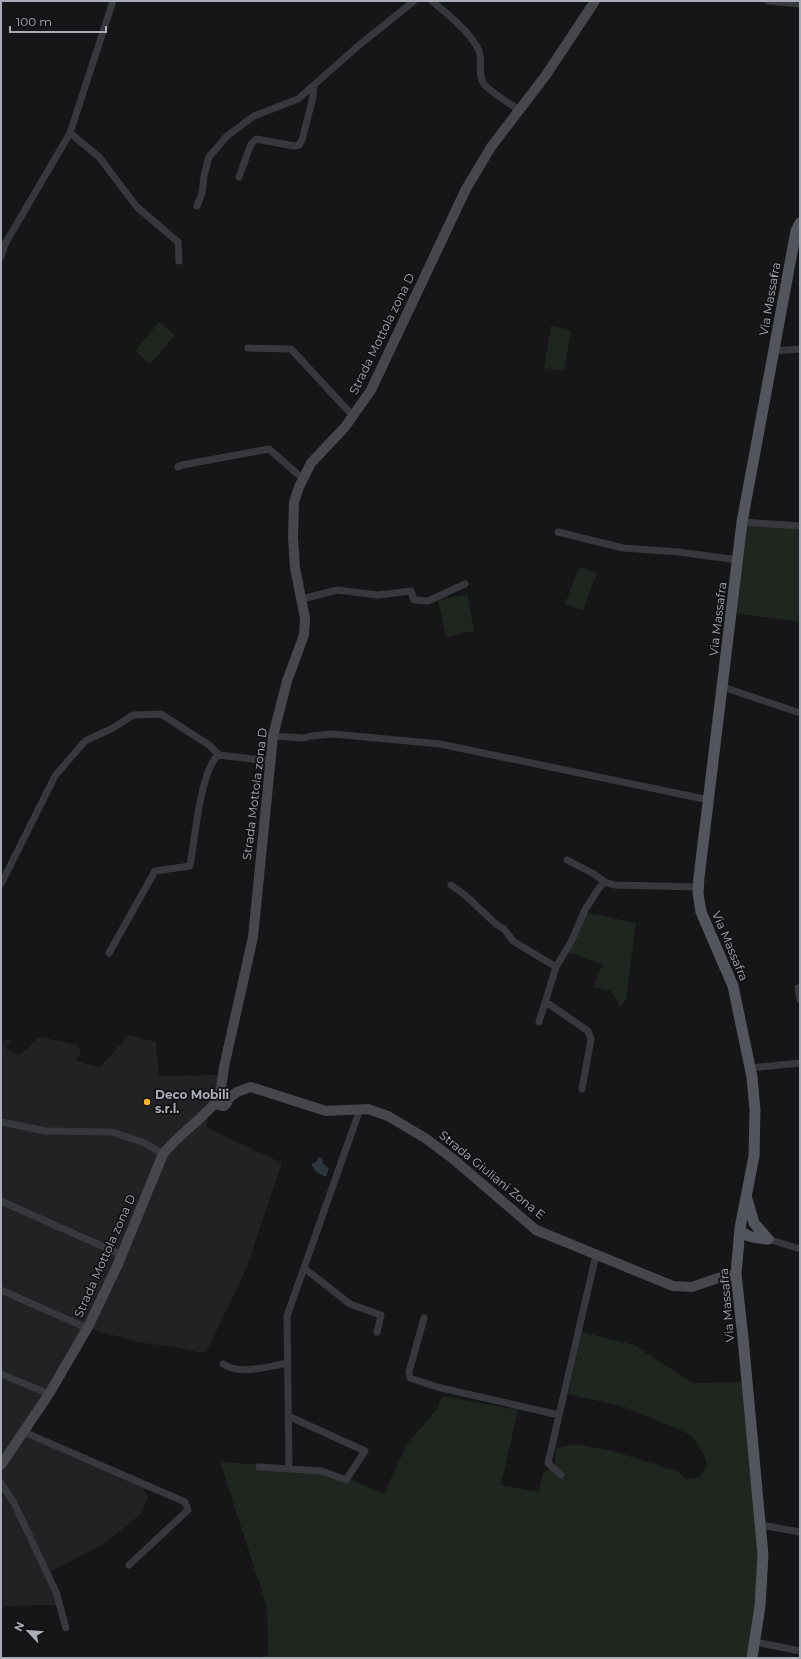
<svg xmlns="http://www.w3.org/2000/svg" width="801" height="1659" font-family="Montserrat,sans-serif">
  <style>
    .built { fill: #222225 }
    .green { fill: #1e261f }
    .water { fill: #2c353c }
    .lines { fill: none; stroke-linecap: round; stroke-linejoin: round }
    .street { stroke: #37383d; stroke-width: 7 }
    .secondary { stroke: #45474d; stroke-width: 10 }
    .primary { stroke: #53555c; stroke-width: 11 }
    .poi-dot { fill: #f2b134; stroke: #111113; stroke-width: 1.5 }
    .labels { text-anchor: middle; stroke-width: 3.5; stroke-linejoin: round; paint-order: stroke }
    .street-label { font-size: 12px; fill: #a8adb8; stroke: #111113 }
    .poi-label { font-size: 12px; font-weight: bold; fill: #a8adb8; stroke: #111113; text-anchor: start }
  </style>
  <rect width="100%" height="100%" fill="#161618"/>
  <path class="built" d="M129,1035L156,1042L159,1076L220,1075L221,1089L211,1106L206,1127L282,1163L244,1274L207,1350L203,1353L180,1348L138,1342L87,1328L21,1434L142,1486L148,1498L140,1515L100,1546L48,1573L58,1603L56,1605H37L1,1607V1043L6,1039L11,1042L6,1048L19,1055L40,1037L78,1045L81,1053L76,1061L100,1067Z"/>
  <path class="green" d="M159,322L175,335L150,364L135,351Z
    M551,326L571,330L564,371L544,368Z
    M745,524L800,528V622L733,613Z
    M579,567L597,573L583,610L565,604Z
    M467,594L474,631L446,637L438,600Z
    M584,912L636,923L626,999L621,1007L610,991L593,987L603,964L567,952Z
    M582,1332L634,1345L693,1383L742,1382C752,1471 771,1571 747,1658H264L263,1656L268,1655L267,1607L220,1462L330,1470L384,1494L407,1444L437,1409L442,1396L518,1410L501,1485L539,1492L543,1473L555,1466L556,1448L576,1444L613,1451L678,1472L686,1479L700,1477L707,1466L705,1456L691,1435L625,1407L568,1394Z"/>
  <path class="water" d="M319,1157L322,1158L323,1164L329,1168L326,1177L316,1172L311,1164L316,1162Z"/>
  <g class="lines">
    <path class="street" d="M432,1C446,13 472,33 479,51C483,61 477,74 484,84C490,92 511,104 519,110
      M768,1L800,4
      M70,133L99,157L137,207L178,242L179,261
      M239,177L251,144L256,139L294,146L299,145L302,140L313,97L314,86
      M197,206L202,193L204,176L209,157L227,136L254,116L298,99L358,46L414,1
      M1,257L5,244L70,133L113,1
      M248,348L291,349L353,416
      M774,351L800,349
      M178,467L182,465L269,449L302,478
      M742,522L800,526
      M558,532L623,548L679,552L738,560
      M302,599L337,590L378,595L411,591L414,600L428,601L465,584
      M723,687L800,713
      M273,736L304,738L311,736L333,734L440,744L709,800
      M567,860L594,874L605,882L614,885L698,887
      M1,884L55,776L85,741L113,728L133,715L161,714L209,745L219,755L270,761
      M451,885L465,895L496,924L504,929L513,941L556,967
      M109,953L155,871L190,866C194,843 201,766 219,755
      M798,988L800,999
      M546,1002L588,1031L591,1039L582,1089
      M539,1022L556,967L571,942L585,910L599,888L605,882
      M750,1068L800,1063
      M1,1122L46,1131L112,1132L145,1143L163,1154
      M1,1201L122,1255
      M768,1239L800,1249
      M304,1268L350,1304L381,1315L377,1332
      M1,1290L87,1328
      M424,1318L409,1372L410,1378L437,1387L559,1415
      M223,1364C240,1376 268,1366 288,1363
      M1,1374L49,1394
      M24,1432L185,1502L188,1510L129,1565
      M259,1467L322,1471L346,1480L365,1451L288,1416
      M289,1468L287,1316L360,1109
      M561,1475L548,1463L596,1255
      M1,1483L14,1503L56,1592L66,1628
      M761,1525L800,1532
      M755,1642L800,1651"/>
    <path class="secondary" d="M219,1096H223L226,1098L227,1103L224,1106L219,1105L217,1101L221,1089L224,1067L253,937L273,736L287,681L304,635L305,618L295,568L293,537L294,502L299,487L311,463L345,427L371,390L466,189L491,147L546,75L595,1
      M227,1101C233,1092 242,1090 251,1087L326,1111L368,1109L388,1116L425,1138L452,1158L536,1230L673,1286L692,1287L718,1278L736,1274
      M1,1465L49,1394L89,1325L118,1264L163,1154C179,1134 201,1120 217,1101"/>
    <path class="primary" d="M747,1199L754,1223L768,1239
      M740,1228C744,1238 758,1238 768,1239
      M752,1658L760,1606L763,1555L743,1338L736,1274L740,1228L754,1156L755,1110L752,1077L733,986L701,912L698,893L699,877L742,522L796,231L800,223"/>
  </g>
  <circle class="poi-dot" cx="147" cy="1102" r="4"/>
  <g class="labels">
    <g class="street-label">
      <text transform="translate(770 299) rotate(-80)" y="4">Via Massafra</text>
      <text transform="translate(382 334) rotate(-64)" y="4">Strada Mottola zona D</text>
      <text transform="translate(718 619) rotate(-83)" y="4">Via Massafra</text>
      <text transform="translate(255 794) rotate(-83)" y="4">Strada Mottola zona D</text>
      <text transform="translate(730 946) rotate(67)" y="4">Via Massafra</text>
      <text transform="translate(492 1175) rotate(39)" y="4">Strada Giuliani Zona E</text>
      <text transform="translate(105 1256) rotate(-66)" y="4">Strada Mottola zona D</text>
      <text transform="translate(727 1305) rotate(-95)" y="4">Via Massafra</text>
    </g>
    <g class="poi-label">
      <text x="155" y="1099">Deco Mobili<tspan x="155" dy="14">s.r.l.</tspan></text>
    </g>
  </g>
  <rect width="801" height="1659" fill="none" stroke="#a8adb8" stroke-width="4"/>
  <g transform="translate(28 1631) rotate(296)" stroke="#111113" stroke-width="3" paint-order="stroke">
  <path d="M0-3L7 15L0 10L-7 15Z" fill="#a8adb8"/>
  <text y="-6" font-size="11" font-weight="bold" text-anchor="middle" fill="#a8adb8">N</text>
  </g>
  <path d="M10 26v6h96v-6" fill="none" stroke="#a8adb8" stroke-width="2"/>
  <text x="16" y="26" font-size="12" fill="#a8adb8" stroke="#111113" stroke-width="3" paint-order="stroke">100 m</text>
</svg>
